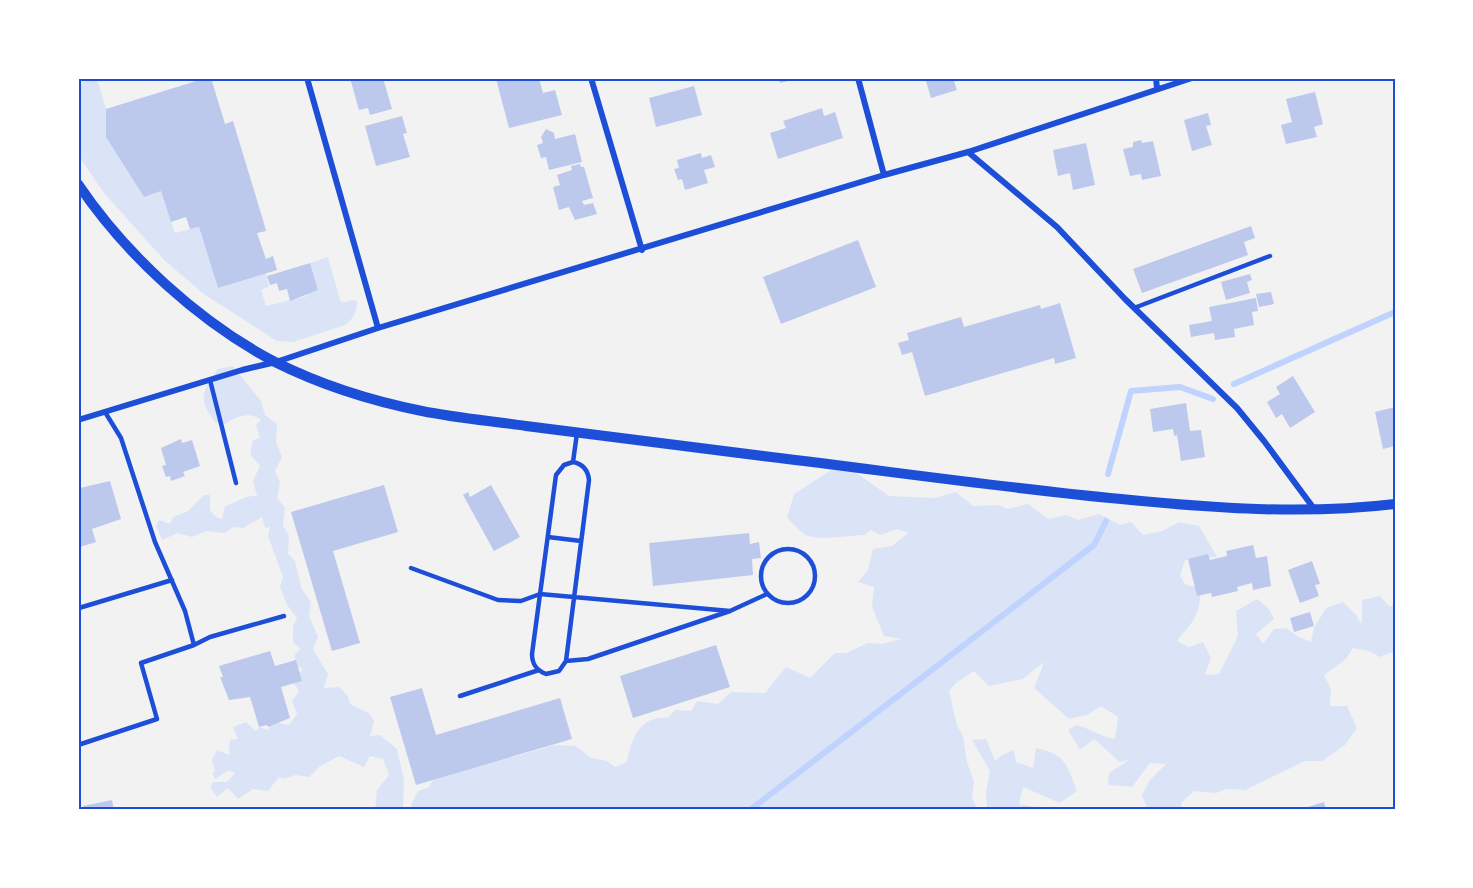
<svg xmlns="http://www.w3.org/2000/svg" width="1473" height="888" font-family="Roboto,sans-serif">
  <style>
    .green { fill: #dbe4f7 }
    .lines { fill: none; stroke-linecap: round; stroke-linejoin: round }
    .stream { stroke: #bfd3fe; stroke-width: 6 }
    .building { fill: #bdc9ec }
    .service { stroke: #1d4ed8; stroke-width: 4.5 }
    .minor { stroke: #1d4ed8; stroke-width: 6 }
    .tertiary { stroke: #1d4ed8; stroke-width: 10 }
    .neatline { fill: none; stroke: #1d4ed8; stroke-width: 2 }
  </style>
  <rect width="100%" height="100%" fill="#f2f2f2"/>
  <path class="green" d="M94,78H97L106,109L144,196L161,191L175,233L199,227L218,288L266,273L269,287L261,290L266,306L307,296L306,293L318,290L310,263L328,257L340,300L343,303L352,300L357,301C357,312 354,318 345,325L293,342L277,341L205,295L165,261L104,193L78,155V83Z
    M233,366L261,401L265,415L277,424L276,442L282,457L275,471L280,482L277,498L285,508L283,526L289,535L288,554L295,561L302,589L311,602L309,616L318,637L313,649L328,674L324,688L339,687L348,696L350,704L370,714L374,721L370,736L380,735L397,749L404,780L403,810H375L377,790L389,775L383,759L370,756L364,767L339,756L319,767L309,777L295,775L285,779L279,777L268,791L253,789L238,799L228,788L217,797L210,787L213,782H227L235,773L229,770L215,779L212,773L215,772L212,760L217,750L229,755L230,740L238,739L233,727L246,722L256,731L259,727L268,730L273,722L289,725L297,714L292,701L299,691L292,681L303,669L295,664V654L301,649L293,643V626L297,618L287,605L280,587L283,577L268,536L270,527L265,528L262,517L243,528L234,527L224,533L206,531L192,537L178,533L162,540L156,526L159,520L170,524L173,517L188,511L204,495H210V510L216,517L222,519L225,506C238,502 244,495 257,496L253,481L260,466L250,454L253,440L260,438L256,425L261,420C249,411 236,416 226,424L215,422C197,398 202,392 218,369Z
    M831,470L855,472L889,496L935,498L956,492L973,506L999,505L1007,509L1028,504L1048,519L1066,515L1078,520L1099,514L1120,525L1131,522L1143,535L1162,531L1179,522L1199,526L1217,557L1185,560L1180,576L1185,584L1200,589C1201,616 1193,621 1177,641L1189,647L1203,642L1211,658L1205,675L1219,674L1238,636L1236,611L1257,599L1269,609L1274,619L1256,634L1263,644L1274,629L1286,628L1299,637L1311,642L1314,628L1326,608L1343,602L1356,615L1362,625V600L1380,596L1390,607L1395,603V651L1380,657L1369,651L1353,648L1346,659L1324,675L1331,689L1330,706H1347L1357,728L1345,745L1322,761H1305L1245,790L1226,789L1216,793L1194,791L1181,803L1182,810H1148L1142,795L1150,780L1166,764L1150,763L1132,787L1108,785L1109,773L1129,760L1120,762L1094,739L1080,750L1068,730L1076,725C1090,728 1101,737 1115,739L1118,717L1101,706L1087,715L1069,719L1034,688L1044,662L1023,679L989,686L974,671L956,683L949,691L957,725L963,736L967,762L974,782L972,798L978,810H411V805L418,791L429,787L432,781L490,757H514L554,745L576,746L591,758L607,761L615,767L627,762C631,739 640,715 668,718L675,710L691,711L697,701L718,704L731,692L765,693L786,667L810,678L835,653H847L867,643L882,644L901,639L884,636L872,607L874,587L858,582L868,570L873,549L892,546L908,533L898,529L880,535L871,530L865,535C850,535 817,542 804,534C798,530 792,523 787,518L794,494Z
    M986,739L995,761L1002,755L1014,750L1016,762L1033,768L1036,748C1067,755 1066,764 1077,791L1060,803L1023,787L1019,804L1041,808H1057L1058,810H987L986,792L990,771L972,740Z"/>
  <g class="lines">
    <path class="stream" d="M1234,384L1395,312
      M1108,474L1131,391L1180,387L1213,399
      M750,810L1094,545L1106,521"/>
  </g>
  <path class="building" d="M206,78H211L225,124L233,121L263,220L266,231L257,233L266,259L273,256L277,270L218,288L199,227L190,229L186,217L171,222L161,191L144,197L106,137V109Z
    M350,78H383L392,109L370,115L368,108L359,110Z
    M500,78H539L543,93L555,90L562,115L509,128L496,79Z
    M779,78H796V79L780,83Z
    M925,78H953L957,90L931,98Z
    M694,86L702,115L656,127L649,98Z
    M1315,92L1323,124L1314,127L1317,137L1286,144L1281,125L1292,122L1286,99Z
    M822,108L824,116L835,112L843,138L778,159L770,133L786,128L783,121Z
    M1208,113L1211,125L1206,126L1212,145L1192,151L1184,120Z
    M402,116L407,133L403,134L410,157L376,166L365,126Z
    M546,129L554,133L555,139L575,134L582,162L549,170L546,157L541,158L537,145L543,143L541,137Z
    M1141,140L1142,143L1153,141L1161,176L1142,180L1141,174L1130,176L1123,149L1133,147V142Z
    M1086,143L1095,185L1073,190L1070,173L1058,176L1053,150Z
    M701,153L702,158L711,155L715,167L704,170L708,183L685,190L682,179L678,180L674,169L679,168L677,160Z
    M580,164L581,167H584L593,198L582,201L584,205L593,203L597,214L575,220L569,207L559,210L553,187L560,185L557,175L572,170L571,166Z
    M1251,226L1255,238L1244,242L1248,255L1142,293L1133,269Z
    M858,240L876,287L781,324L763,277Z
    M310,263L318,290L290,301L287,289L279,291L277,283L270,285L267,276Z
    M1250,274L1252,280L1247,282L1250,293L1226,300L1221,282Z
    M1271,292L1274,304L1259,307L1256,294Z
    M1256,298L1258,311L1252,312L1254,325L1234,329L1235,337L1215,340L1214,333L1191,337L1189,325L1212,321L1209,307Z
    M1060,303L1076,358L1055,364L1054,358L925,396L912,352L902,355L898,343L909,340L907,333L961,317L964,327L1040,305L1041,309Z
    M1293,376L1315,412L1290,428L1282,414L1276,418L1267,402L1280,394L1276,387Z
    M1186,403L1190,431L1201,430L1205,457L1181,461L1177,435L1174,436L1173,429L1153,432L1150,409Z
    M1395,407V446L1383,449L1375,412Z
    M181,439L182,443L192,440L200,466L183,472L185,476L171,481L170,476L166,477L162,466L166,465L161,448Z
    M110,481L121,519L92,529L96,542L80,547L78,540V484L80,488Z
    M384,485L398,532L333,551L360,643L332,651L291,512Z
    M491,485L520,537L494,551L463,495L468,492L470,497Z
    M749,533L750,544L759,542L761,558L752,559L753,575L653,586L649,543Z
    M1253,545L1256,558L1267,556L1271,586L1253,590L1252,583L1237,587L1238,591L1212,597L1211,593L1197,596L1188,559L1208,554L1210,560L1227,556L1226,551Z
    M1312,561L1320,584L1315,585L1319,596L1300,603L1288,570Z
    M1310,612L1314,626L1294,632L1290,618Z
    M716,645L730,687L633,718L620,676Z
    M270,651L275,666L296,660L302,681L281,687L290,718L268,727L267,725L259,727L250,697L229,700L220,677H223L219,666Z
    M422,688L436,735L560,698L572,739L416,785L390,697Z
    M112,800L114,810H84L83,806Z
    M1324,802L1326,810H1301V809Z"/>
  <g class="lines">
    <path class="service" d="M1134,308L1270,256
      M210,380L236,483
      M105,412L121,438L155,542L185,611L194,645
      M573,462C583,464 588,470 589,480L566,661L559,671L546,674C536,670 532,664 532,654L556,475L564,465Z
      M573,462L577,433
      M548,537L581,541
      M761 576a27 27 0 1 1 54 0a27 27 0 1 1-54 0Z
      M411,568L498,600L521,601L540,594L730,611
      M79,608L172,580
      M566,661L588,659L730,611L767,594
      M460,696L539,670
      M78,745L157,719L141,663L194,645L210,637L284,616"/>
    <path class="minor" d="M307,78L378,328
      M591,78L642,250
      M858,78L884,175
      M1156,78L1157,89
      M968,152L1057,227L1125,299L1237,408L1264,441L1315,510
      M78,420L242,370L276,362L378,328L884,175L968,152L1192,78"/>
    <path class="tertiary" d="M78,184C126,255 199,322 275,362C321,385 372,401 422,411C456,418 492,421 526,426C608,437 690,447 771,457C888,471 1004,488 1121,499C1212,508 1303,515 1395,504"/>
  </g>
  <rect width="1473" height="888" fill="none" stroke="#ffffff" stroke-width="159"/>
  <rect x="80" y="80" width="1314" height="728" class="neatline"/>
</svg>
